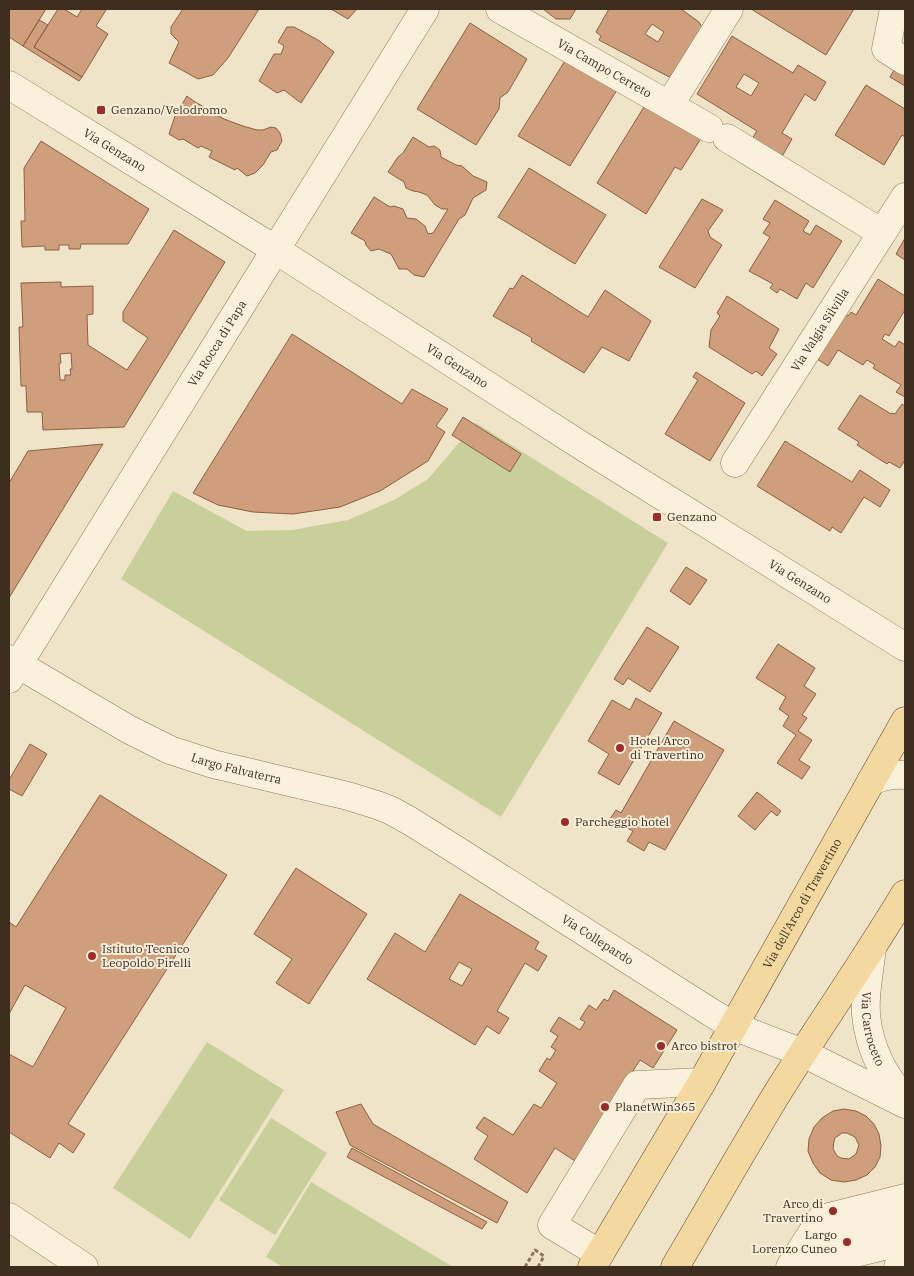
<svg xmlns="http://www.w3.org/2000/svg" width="914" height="1276" font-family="'IBM Plex Serif',serif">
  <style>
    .green { fill: #c9cf9b }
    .building { fill: #cf9f7d; stroke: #8d5f41; fill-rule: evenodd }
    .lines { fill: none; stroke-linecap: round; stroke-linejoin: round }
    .minor-casing { stroke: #8d765c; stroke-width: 29 }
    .major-casing { stroke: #5b4430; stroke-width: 29 }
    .path { stroke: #8d765c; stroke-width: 3; stroke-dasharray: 4 2.5; stroke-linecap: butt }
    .minor { stroke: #faf1dc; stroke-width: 28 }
    .major { stroke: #f3d9a0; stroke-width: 28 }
    .poi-dot { fill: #9e2a2b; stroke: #f7eed8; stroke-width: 2 }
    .labels { text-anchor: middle; stroke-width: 4; stroke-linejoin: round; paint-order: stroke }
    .street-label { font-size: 12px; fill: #3d2e20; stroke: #f7eed8 }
    .poi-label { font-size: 12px; fill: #3d2e20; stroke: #f7eed8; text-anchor: start }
  </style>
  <rect width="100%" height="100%" fill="#f0e4c8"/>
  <path class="green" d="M476,423L668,543L501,817L121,579L173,491L247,531L292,530L348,520L394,500L428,479Z
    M207,1042L284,1090L190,1239L113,1188Z
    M271,1118L327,1153L275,1235L219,1200Z
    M311,1182L453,1267H283L266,1257Z"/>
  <path class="building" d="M9,9H46L23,46L9,37Z
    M58,9H64L77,17L82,9H103L106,10L96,26L108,34L82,77L34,47Z
    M183,9H259L228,58L213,75L198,79L169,63L179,42L171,34V27Z
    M331,9H357L348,19Z
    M543,9H576L570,19H556Z
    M609,9H681L699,22L703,29L673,79L599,40L601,36L596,32ZM652,24L664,32L658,42L645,34Z
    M751,9H854L826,55Z
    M39,20L48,25L34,47L82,77L79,81L23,46Z
    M470,23L527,59L508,92L500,98L499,109L476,145L417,109Z
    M287,27H294L318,40L334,52L301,103L284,90L277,93L259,81L274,54H281L284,46L278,42Z
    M732,36L793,73L798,65L826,82L815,101L805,94L782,133L792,139L780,160L750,142L757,131L697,94ZM744,74L759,83L751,96L736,87Z
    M905,51V86L890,77Z
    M568,56L620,85L570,166L518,136Z
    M866,85L905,109V137L902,135L884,165L835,135Z
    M187,96L192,100L224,119L243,126L257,130H263L271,127L276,128L280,133L282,141L277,150L271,152L263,165L255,173L247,176L237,168L235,170L209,157L212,151L201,146L198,148L183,139L179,140L169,134L175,116Z
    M647,102L702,137L681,170L675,167L646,214L597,183Z
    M413,137L429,147L434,146L440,150L441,157L456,165L462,166L473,176L487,182L486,190L473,198L465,215L459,219L424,277L414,275L407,269H399L391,254L379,249L371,251L366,245L365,241L351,233L374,197L390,207L394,206L403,209L407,218L416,219L425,226L428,234L433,233L437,227L448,209H442L435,205L427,195L419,192L413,191L406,188L404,182L388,172L398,157L403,153Z
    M41,141L149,209L128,244H81L80,249H69V245H59V250H45V246L22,247L21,221H25L24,168Z
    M529,168L606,215L575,264L498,217Z
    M702,199L723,210L708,231L710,237L722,245L695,288L659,267Z
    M775,200L809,221L803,231L810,235L816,225L842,241L813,288L806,283L797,299L780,289L777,293L770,288L773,284L749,271L770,237L763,233L770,223L763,219Z
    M174,230L225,262L124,427L43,430L42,412H27L26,386H21L19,327H23L21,283L61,282V287L93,286V314L87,315L88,345L127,370L148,338L123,321V312ZM71,353L72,369H70L71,375H65V380H60L59,364L61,363L60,354Z
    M905,238V260L896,254Z
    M522,275L588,317L605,290L651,321L629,361L602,347L584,373L531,341L532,338L493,316L510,288L513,289Z
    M878,279L905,296V310L889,336L885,334L882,339L895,347L899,341L905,345V397L896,392L901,385L873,368L875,365L867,360L863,365L838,350L828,366L814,357L842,311L848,316L851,312L856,315Z
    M727,296L779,329L769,348L777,354L762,376L756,371L752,374L709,347L711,330L720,316L717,313Z
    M292,334L402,404L412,389L448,409L436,426L445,432L428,461L380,491L340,507L293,514L253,512L218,505L193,493Z
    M696,372L745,403L710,461L665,434L698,380L693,377Z
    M860,395L891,414L892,413L895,414L902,404L905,406V460L900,468L889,462L887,464L857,445L859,442L838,429Z
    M463,417L521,454L510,472L452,435Z
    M785,441L852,482L860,470L890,490L880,507L864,497L841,533L832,527L830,531L757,486Z
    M103,444L55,522L9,598V483L28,451Z
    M686,567L707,580L690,605L670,591Z
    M647,627L679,647L650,692L628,678L623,685L614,679Z
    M778,644L815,668L804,686L816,694L802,715L807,718L798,731L812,740L799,760L810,767L802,779L777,763L796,735L783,726L789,716L779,709L786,697L756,678Z
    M636,698L662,713L619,785L598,773L609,754L588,741L612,700L630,710Z
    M674,721L724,750L665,850L649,842L644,851L627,841L633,831L610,819L616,810L621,813Z
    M30,744L47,754L22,796L9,789V780Z
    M757,792L781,811L777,816L771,811L755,830L738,816Z
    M100,795L227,875L68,1124L85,1134L73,1153L59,1143L50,1158L9,1132V1054L33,1067L66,1008L25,985L9,1014V922L16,927Z
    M296,868L367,914L309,1004L276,983L292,959L254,934Z
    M460,894L539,942L535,949L547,956L538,971L525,963L497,1011L509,1018L499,1034L487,1026L475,1045L367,979L395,933L425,952ZM459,962L472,969L462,986L449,979Z
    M614,990L677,1030L653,1068L640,1060L575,1161L555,1148L527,1193L474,1159L488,1136L476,1128L484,1117L513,1135L534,1104L541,1108L557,1083L539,1071L547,1058L550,1060L556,1050L551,1047L558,1036L550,1031L559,1017L580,1030L585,1022L580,1019L589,1005L596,1010L604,999L608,1001Z
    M361,1104L373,1124L508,1202L497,1223L350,1145L336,1112Z
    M844,1109L856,1111L866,1116L874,1124L879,1134L881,1146L880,1157L875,1167L867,1175L856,1180L844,1182L831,1180L820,1173L813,1163L808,1151L809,1139L814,1127L822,1118L833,1111ZM842,1133H847L855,1137L859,1145L856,1154L849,1159L841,1158L837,1156L833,1149L834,1141L835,1138Z
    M352,1148L487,1222L482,1229L347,1157Z"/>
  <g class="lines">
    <defs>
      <g id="minor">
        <path id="s1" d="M500,9L709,128"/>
        <path d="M894,9L886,49L905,61"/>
        <path id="s2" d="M9,85L276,250L582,446L905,647"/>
        <path d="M675,96L729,9"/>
        <path d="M727,138L882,233"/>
        <path id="s3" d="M735,463L905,197"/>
        <path id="s4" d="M9,659L128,729L170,750L213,764L348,796L377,805L390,810L410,821L461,853L704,1008L733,1026L803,1053L905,1104"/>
        <path id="s5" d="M9,679L425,9"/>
        <path d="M871,781C883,776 893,774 905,775"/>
        <path id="s6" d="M872,948C870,965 867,982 866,998C864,1025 873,1054 887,1076C893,1085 899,1093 905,1102"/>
        <path d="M9,1217L84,1267"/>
        <path d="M806,1243L905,1220"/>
        <path d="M600,1254L552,1225L637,1085L702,1082"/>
        <path d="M790,1267L821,1219L905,1198"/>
        <path d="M797,1267L905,1241"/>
        <path d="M898,1267L905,1266"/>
      </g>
      <g id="major">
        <path id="s7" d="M592,1267L702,1082L905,721"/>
        <path d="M675,1267C708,1211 740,1155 773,1100C816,1030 863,964 905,894"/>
      </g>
    </defs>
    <use href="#minor" class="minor-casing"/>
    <use href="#major" class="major-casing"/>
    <path class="path" d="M525,1267L535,1250L544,1256L538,1267"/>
    <use href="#minor" class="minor"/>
    <use href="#major" class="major"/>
  </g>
  <g class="poi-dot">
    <rect x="96" y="105" width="10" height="10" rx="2.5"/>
    <rect x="652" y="512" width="10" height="10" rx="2.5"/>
    <circle cx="620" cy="748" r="5"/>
    <circle cx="565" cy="822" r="5"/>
    <circle cx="92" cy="956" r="5"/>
    <circle cx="661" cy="1046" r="5"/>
    <circle cx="605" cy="1107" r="5"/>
    <circle cx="833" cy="1211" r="5"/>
    <circle cx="847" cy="1242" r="5"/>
  </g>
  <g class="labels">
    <g class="street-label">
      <text dy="4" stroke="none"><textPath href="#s1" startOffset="120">Via Campo Cerreto</textPath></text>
      <text dy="4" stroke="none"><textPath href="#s2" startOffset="124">Via Genzano</textPath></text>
      <text dy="4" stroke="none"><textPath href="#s3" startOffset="158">Via Valgia Silvilla</textPath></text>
      <text dy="4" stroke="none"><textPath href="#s5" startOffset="395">Via Rocca di Papa</textPath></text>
      <text dy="4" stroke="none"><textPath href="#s2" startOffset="529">Via Genzano</textPath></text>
      <text dy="4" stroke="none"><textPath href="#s2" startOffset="934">Via Genzano</textPath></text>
      <text dy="4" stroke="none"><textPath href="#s4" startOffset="254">Largo Falvaterra</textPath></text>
      <text dy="4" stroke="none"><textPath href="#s7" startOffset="420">Via dell'Arco di Travertino</textPath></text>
      <text dy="4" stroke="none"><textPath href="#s4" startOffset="658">Via Collepardo</textPath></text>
      <text dy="4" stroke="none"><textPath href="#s6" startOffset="82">Via Carroceto</textPath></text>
    </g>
    <g class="poi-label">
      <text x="111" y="114">Genzano/Velodromo</text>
      <text x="667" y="521">Genzano</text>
      <text x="630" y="745">Hotel Arco<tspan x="630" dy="14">di Travertino</tspan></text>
      <text x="575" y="826">Parcheggio hotel</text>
      <text x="102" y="953">Istituto Tecnico<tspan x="102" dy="14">Leopoldo Pirelli</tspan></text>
      <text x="671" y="1050">Arco bistrot</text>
      <text x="615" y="1111">PlanetWin365</text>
      <text x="823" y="1208" text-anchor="end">Arco di<tspan x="823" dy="14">Travertino</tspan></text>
      <text x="837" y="1239" text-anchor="end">Largo<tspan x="837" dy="14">Lorenzo Cuneo</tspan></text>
    </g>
  </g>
  <rect width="914" height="1276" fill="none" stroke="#3d2e20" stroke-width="20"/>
</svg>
